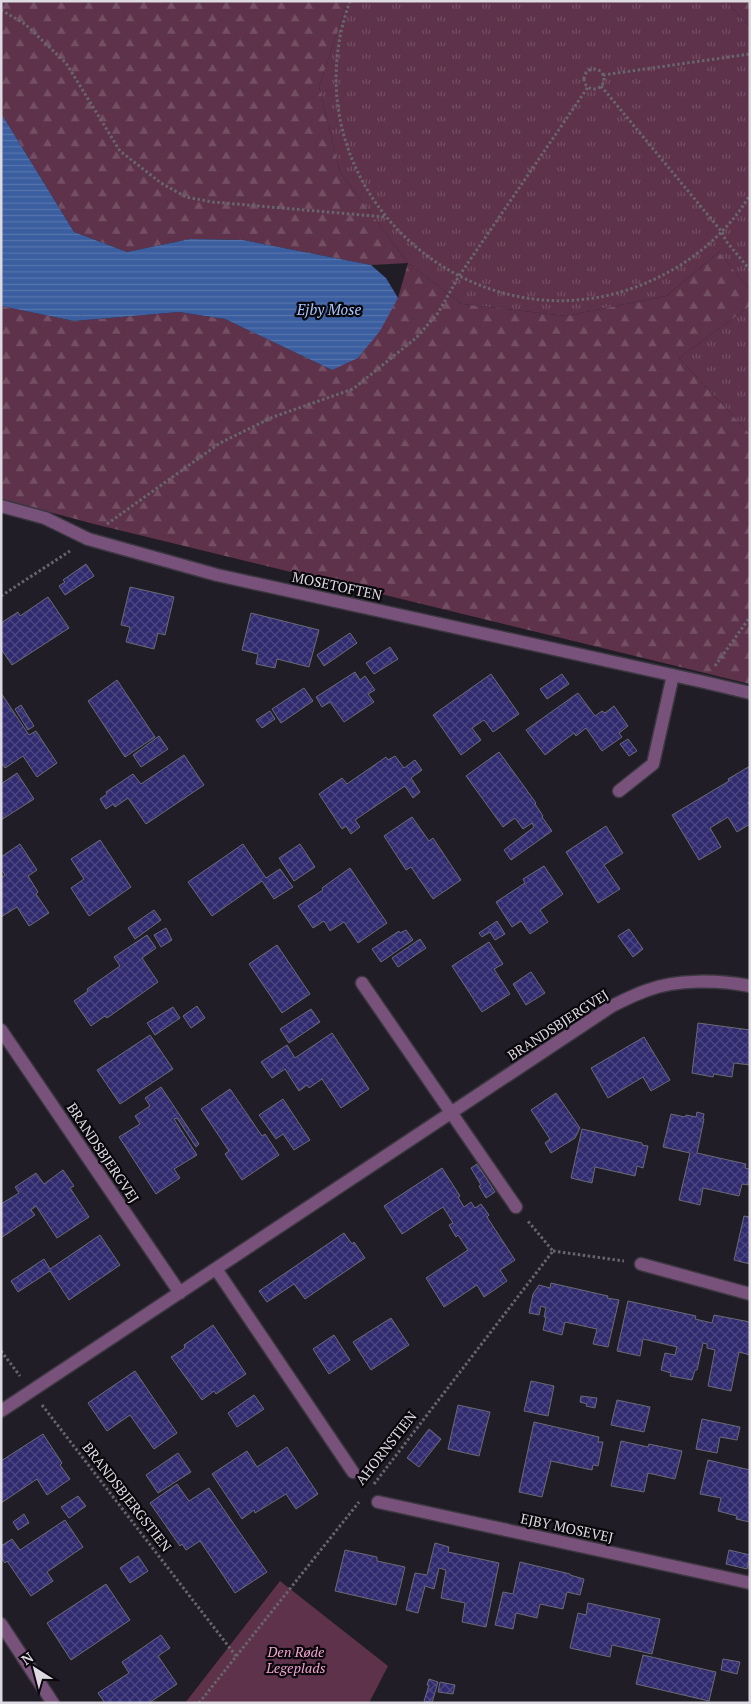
<svg xmlns="http://www.w3.org/2000/svg" width="751" height="1704" font-family="'PT Serif',serif">
  <style>
    .grass { fill: url(#grass-tufts) }
    .forest { fill: url(#forest-firs) }
    .park { fill: #5d324a }
    .water { fill: url(#water-rules) }
    .building { fill: url(#building-cross-hatch); stroke: #696a75 }
    .lines { fill: none; stroke-linecap: round; stroke-linejoin: round }
    .minor-casing { stroke: #3b3740; stroke-width: 15 }
    .path { stroke: #68656d; stroke-width: 3; stroke-dasharray: 2.5 2.5; stroke-linecap: butt }
    .minor { stroke: #78527a; stroke-width: 12 }
    .labels { text-anchor: middle; stroke-width: 4.5; stroke-linejoin: round; paint-order: stroke }
    .street-label { font-size: 14px; fill: #dddae1; stroke: #0a080c }
    .park-label { font-size: 14px; font-style: italic; fill: #f5a2d0; stroke: #0a080c }
    .water-label { font-size: 15px; font-style: italic; fill: #a6c6fe; stroke: #0a080c }
  </style>
  <defs>
    <pattern id="grass-tufts" width="24" height="20" patternUnits="userSpaceOnUse" patternTransform="scale(1.25)"><rect width="24" height="20" fill="#5d324a"/><path d="M3 7l-1-3M5 7V3M7 7l1-3M15 17l-1-3M17 17v-4M19 17l1-3" fill="none" stroke="#744f64"/></pattern>
    <pattern id="forest-firs" width="22" height="20" patternUnits="userSpaceOnUse" patternTransform="scale(1.25)"><rect width="22" height="20" fill="#5d324a"/><path d="M5 1l3.5 6h-7zM16 11l3.5 6h-7z" fill="#744f64"/></pattern>
    <pattern id="water-rules" width="6" height="5" patternUnits="userSpaceOnUse" patternTransform="scale(1.25)"><rect width="6" height="5" fill="#3a5e9f"/><path d="M0 2.5h6" fill="none" stroke="#5674ac"/></pattern>
    <pattern id="building-cross-hatch" width="8" height="8" patternUnits="userSpaceOnUse" patternTransform="scale(1.25)"><rect width="8" height="8" fill="#302a6e"/><path d="M0 0l8 8M0 8l8-8" fill="none" stroke="#4e4882"/></pattern>
  </defs>
  <rect width="100%" height="100%" fill="#211d26"/>
  <path class="grass" d="M348,1H726L750,27V290L719,252L666,296L566,316L462,304L408,263L340,172L319,86Z
    M750,306V434L679,358Z"/>
  <path class="forest" d="M1,1H348L319,86L340,172L408,263L462,304L566,316L666,296L719,252L750,290V306L679,358L750,434V684L94,524L1,499V306L74,321L179,312L225,319L332,370L398,298L408,263L371,265L243,240L190,239L127,252L74,232L1,113Z
    M726,1H750V27Z"/>
  <path class="park" d="M280,1581L388,1666L369,1703H185Z"/>
  <path class="water" d="M1,113L74,232L127,252L190,239L243,240L371,265L386,278L398,298L380,331L358,358L332,370L225,319L179,312L74,321L1,306Z"/>
  <path class="building" d="M86,564L94,576L65,595L59,586L65,582L63,580Z
    M130,587L174,597L165,635L158,633L154,649L126,642L130,627L121,625Z
    M48,597L69,628L12,665L1,649V623L18,612L20,616Z
    M251,613L319,630L309,667L277,659L275,668L256,664L258,654L242,650Z
    M350,633L357,643L324,666L317,655Z
    M390,647L398,659L374,674L366,663Z
    M355,672L360,680L365,676L375,690L368,694L374,702L344,722L330,702L322,707L316,697Z
    M491,674L519,714L493,732L484,720L472,728L481,740L461,755L433,715Z
    M562,674L569,684L547,699L540,689Z
    M117,680L155,737L125,757L88,701Z
    M304,688L313,701L281,723L272,709Z
    M1,693L29,735L36,731L57,763L37,777L23,756L5,768L1,763Z
    M578,693L595,716L602,711L605,713L614,706L628,726L619,733L622,737L602,751L586,728L576,736L574,733L545,755L526,730Z
    M21,705L34,726L28,730L15,709Z
    M270,711L275,719L262,728L256,720Z
    M159,736L168,749L141,767L133,755Z
    M628,739L637,751L629,756L620,744Z
    M499,752L536,803L535,804L543,816L542,817L552,831L511,860L504,850L534,827L532,823L523,829L515,818L503,827L466,776Z
    M184,755L204,785L146,824L128,798L115,807L113,804L106,809L100,799L107,794L106,792L133,774L141,784Z
    M395,756L404,768L415,760L422,770L411,778L420,792L413,798L405,786L355,820L360,827L351,834L346,826L342,829L319,794L342,778L347,784L386,757L388,760Z
    M750,766V802L748,803L750,806V824L737,832L728,817L710,828L721,847L699,860L672,815L729,781L728,779Z
    M17,773L34,799L1,820V784Z
    M412,817L429,841L433,838L461,880L433,899L411,867L406,870L384,836Z
    M606,826L623,853L604,865L620,889L598,903L566,852Z
    M100,840L131,887L89,916L71,888L84,879L71,859Z
    M20,844L37,870L28,876L38,892L36,894L49,913L29,926L17,907L1,917V878L5,875L1,869V857Z
    M243,844L266,878L280,869L293,887L274,899L262,881L212,916L188,882Z
    M300,844L315,867L294,881L279,858Z
    M544,866L563,894L540,910L548,922L530,934L521,921L512,927L496,902L525,883L523,879Z
    M350,868L387,923L358,943L344,922L330,931L324,921L313,928L298,906L323,890L322,888Z
    M154,910L161,920L135,939L128,928Z
    M497,921L505,934L495,940L490,932L482,937L479,933Z
    M166,928L172,940L161,947L154,935Z
    M629,929L643,949L633,957L618,936Z
    M406,930L413,940L381,962L372,949L399,931L400,933Z
    M147,935L156,948L142,958L158,982L107,1018L105,1016L91,1026L74,1001L88,991L87,989L120,966L114,957Z
    M420,939L426,948L398,967L392,958Z
    M489,942L503,964L494,969L510,994L482,1012L452,966Z
    M277,945L310,994L282,1013L249,964Z
    M531,972L545,993L526,1005L513,984Z
    M197,1006L205,1018L191,1028L183,1016Z
    M173,1007L180,1018L155,1035L147,1023Z
    M311,1009L320,1022L289,1043L280,1029Z
    M698,1023L750,1030V1065L734,1063L732,1077L714,1074L713,1077L692,1073Z
    M332,1033L369,1089L341,1108L322,1079L309,1088L307,1085L299,1091L285,1069L272,1078L261,1062L287,1045L295,1058Z
    M150,1035L173,1069L120,1104L97,1070Z
    M644,1037L670,1080L651,1091L643,1077L608,1098L591,1068Z
    M161,1087L199,1144L196,1147L177,1118L174,1119L197,1155L174,1169L180,1178L156,1194L119,1137L140,1124L135,1116L150,1106L145,1098Z
    M230,1089L262,1136L265,1134L279,1155L242,1180L225,1154L229,1151L201,1109Z
    M556,1093L580,1128L575,1138L551,1153L545,1143L550,1139L531,1110Z
    M283,1099L310,1140L294,1150L283,1134L276,1139L259,1115Z
    M697,1112L704,1114L703,1119H704L697,1153L746,1164L745,1168L750,1169L748,1185L742,1184L739,1196L703,1188L700,1205L679,1200L690,1153L663,1147L671,1114L685,1117L686,1115L696,1117Z
    M582,1129L642,1143V1145L648,1146L643,1168L637,1166L635,1176L595,1167L592,1183L571,1178Z
    M477,1164L495,1192L486,1198L479,1186L481,1185L471,1168Z
    M442,1168L460,1196L458,1197L464,1207L471,1202L475,1208L481,1204L489,1215L487,1217L515,1260L500,1270L507,1281L484,1297L477,1285L444,1307L426,1278L468,1250L458,1235L456,1237L449,1225L453,1223L443,1207L402,1234L384,1206Z
    M63,1170L74,1186L70,1188L89,1217L57,1238L36,1206L31,1210L35,1215L1,1238V1204L19,1193L15,1187L36,1173L44,1184Z
    M744,1216L750,1217V1264L734,1260Z
    M344,1233L352,1244L354,1242L365,1258L305,1299L294,1284L267,1302L259,1291Z
    M100,1235L120,1265L69,1300L50,1271L18,1292L11,1281L44,1259L50,1269Z
    M551,1283L608,1296L607,1298L619,1300L608,1347L593,1344L597,1329L565,1322L562,1335L543,1330L546,1317H544L546,1308L541,1306L539,1315L529,1313L533,1294L539,1285L550,1288Z
    M628,1301L696,1316L695,1319L712,1323L714,1315L750,1322V1355L739,1352L731,1391L708,1386L715,1350L707,1348V1344L703,1343L697,1370H695L692,1380L670,1376L671,1373L661,1370L665,1353L675,1355L677,1347L643,1339L640,1356L617,1351Z
    M391,1318L409,1345L371,1370L353,1342Z
    M213,1325L246,1374L216,1394L214,1391L202,1400L171,1357L185,1348L184,1345Z
    M334,1335L350,1360L329,1374L313,1349Z
    M135,1371L177,1433L154,1449L130,1415L107,1431L88,1403Z
    M531,1381L554,1386L548,1416L524,1411Z
    M254,1395L264,1409L237,1427L228,1413Z
    M581,1396L597,1398L595,1408L586,1406L587,1404L580,1402Z
    M617,1400L650,1407L644,1432L611,1425Z
    M458,1405L490,1412L479,1456L448,1449Z
    M702,1419L740,1427L737,1440L720,1437L717,1453L696,1449Z
    M534,1422L599,1437L598,1442H603L598,1466L593,1465L592,1470L551,1461L542,1497L519,1492Z
    M429,1429L441,1439L419,1467L407,1458Z
    M43,1434L62,1463L60,1465L70,1479L47,1495L37,1479L1,1503V1461Z
    M621,1441L648,1447L649,1444L682,1451L675,1479L648,1473L644,1492L611,1486Z
    M287,1447L318,1494L296,1509L286,1494L255,1513L254,1510L242,1519L212,1474L247,1451L257,1467Z
    M178,1453L191,1472L158,1493L146,1475Z
    M708,1460L750,1470V1522L736,1519L737,1516L718,1511L721,1498L700,1494Z
    M177,1484L189,1501L209,1488L267,1572L235,1593L200,1541L186,1550L182,1544L180,1546L150,1503Z
    M78,1496L86,1506L69,1518L61,1507Z
    M24,1514L29,1523L18,1530L13,1522Z
    M65,1520L83,1547L47,1572L53,1581L31,1596L7,1561L5,1563L1,1557V1546L12,1539L20,1550Z
    M435,1543L449,1547L448,1552L499,1563L486,1627L462,1622L465,1603L441,1598L446,1570L439,1568L434,1589L425,1586L418,1613L406,1610L415,1573L427,1575Z
    M345,1550L377,1557V1561L405,1567L396,1605L335,1591Z
    M729,1550L750,1555L747,1569L726,1564Z
    M138,1556L148,1571L130,1583L120,1568Z
    M520,1562L570,1574V1575L584,1579L580,1595L567,1592L563,1609L540,1604L537,1618L516,1613L513,1629L495,1625L503,1592L513,1594Z
    M106,1584L130,1620L71,1660L47,1623Z
    M588,1603L660,1619L652,1654L612,1645L610,1657L570,1648L578,1613L586,1615Z
    M161,1635L170,1648L158,1656L177,1684L149,1703H105L98,1693L129,1673L122,1662Z
    M643,1655L716,1672L709,1701L636,1684Z
    M723,1659L740,1662L737,1674L721,1670Z
    M429,1679L438,1682L432,1703L424,1701L429,1685H427Z
    M440,1682L455,1685L453,1694L438,1692Z"/>
  <g class="lines">
    <defs>
      <path id="minor" d="M1,506L45,518L88,539L217,575L704,682L750,693
        M619,791L653,764L673,675
        M362,983L516,1207
        M1,1030L180,1293
        M641,1264L750,1294
        M216,1269L353,1472
        M1,1411L612,1006C624,1000 636,994 648,990C677,979 719,980 750,986
        M378,1502L750,1583
        M1,1624L53,1703"/>
    </defs>
    <use href="#minor" class="minor-casing"/>
    <path class="path" d="M350,1C281,191 482,367 661,276C697,258 729,230 750,195
      M1,10L25,24L66,63L120,151L161,183L186,197L213,202L385,217
      M584 79a10 10 0 1 1 20 0a10 10 0 1 1-20 0Z
      M603,75L750,54
      M601,86L722,232L726,241L750,270
      M107,524L220,443L273,417L353,389L416,338L438,313L459,276L588,87
      M1,596L70,551
      M715,666L750,617
      M553,1251L624,1261
      M1,1351L20,1376
      M42,1405L236,1656
      M374,1484L553,1251L527,1220
      M199,1703L359,1502"/>
    <use href="#minor" class="minor"/>
  </g>
  <g class="labels">
    <g class="street-label">
      <text transform="translate(337 586) rotate(12)" y="5">MOSETOFTEN</text>
      <text transform="translate(558 1025) rotate(-33)" y="5">BRANDSBJERGVEJ</text>
      <text transform="translate(103 1153) rotate(56)" y="5">BRANDSBJERGVEJ</text>
      <text transform="translate(386 1448) rotate(-52)" y="5">AHORNSTIEN</text>
      <text transform="translate(127 1497) rotate(52)" y="5">BRANDSBJERGSTIEN</text>
      <text transform="translate(567 1528) rotate(12)" y="5">EJBY MOSEVEJ</text>
    </g>
    <g class="park-label">
      <text x="296" y="1657">Den Røde<tspan x="296" dy="16">Legeplads</tspan></text>
    </g>
    <g class="water-label">
      <text x="329" y="315">Ejby Mose</text>
    </g>
  </g>
  <rect width="751" height="1704" fill="none" stroke="#dddae1" stroke-width="5"/>
  <g transform="translate(35 1669) rotate(324)" stroke="#0a080c" stroke-width="4" paint-order="stroke">
  <path d="M0-4L9 19L0 12L-9 19Z" fill="#dddae1"/>
  <text y="-8" font-size="14" font-weight="bold" text-anchor="middle" fill="#dddae1">N</text>
  </g>
</svg>
